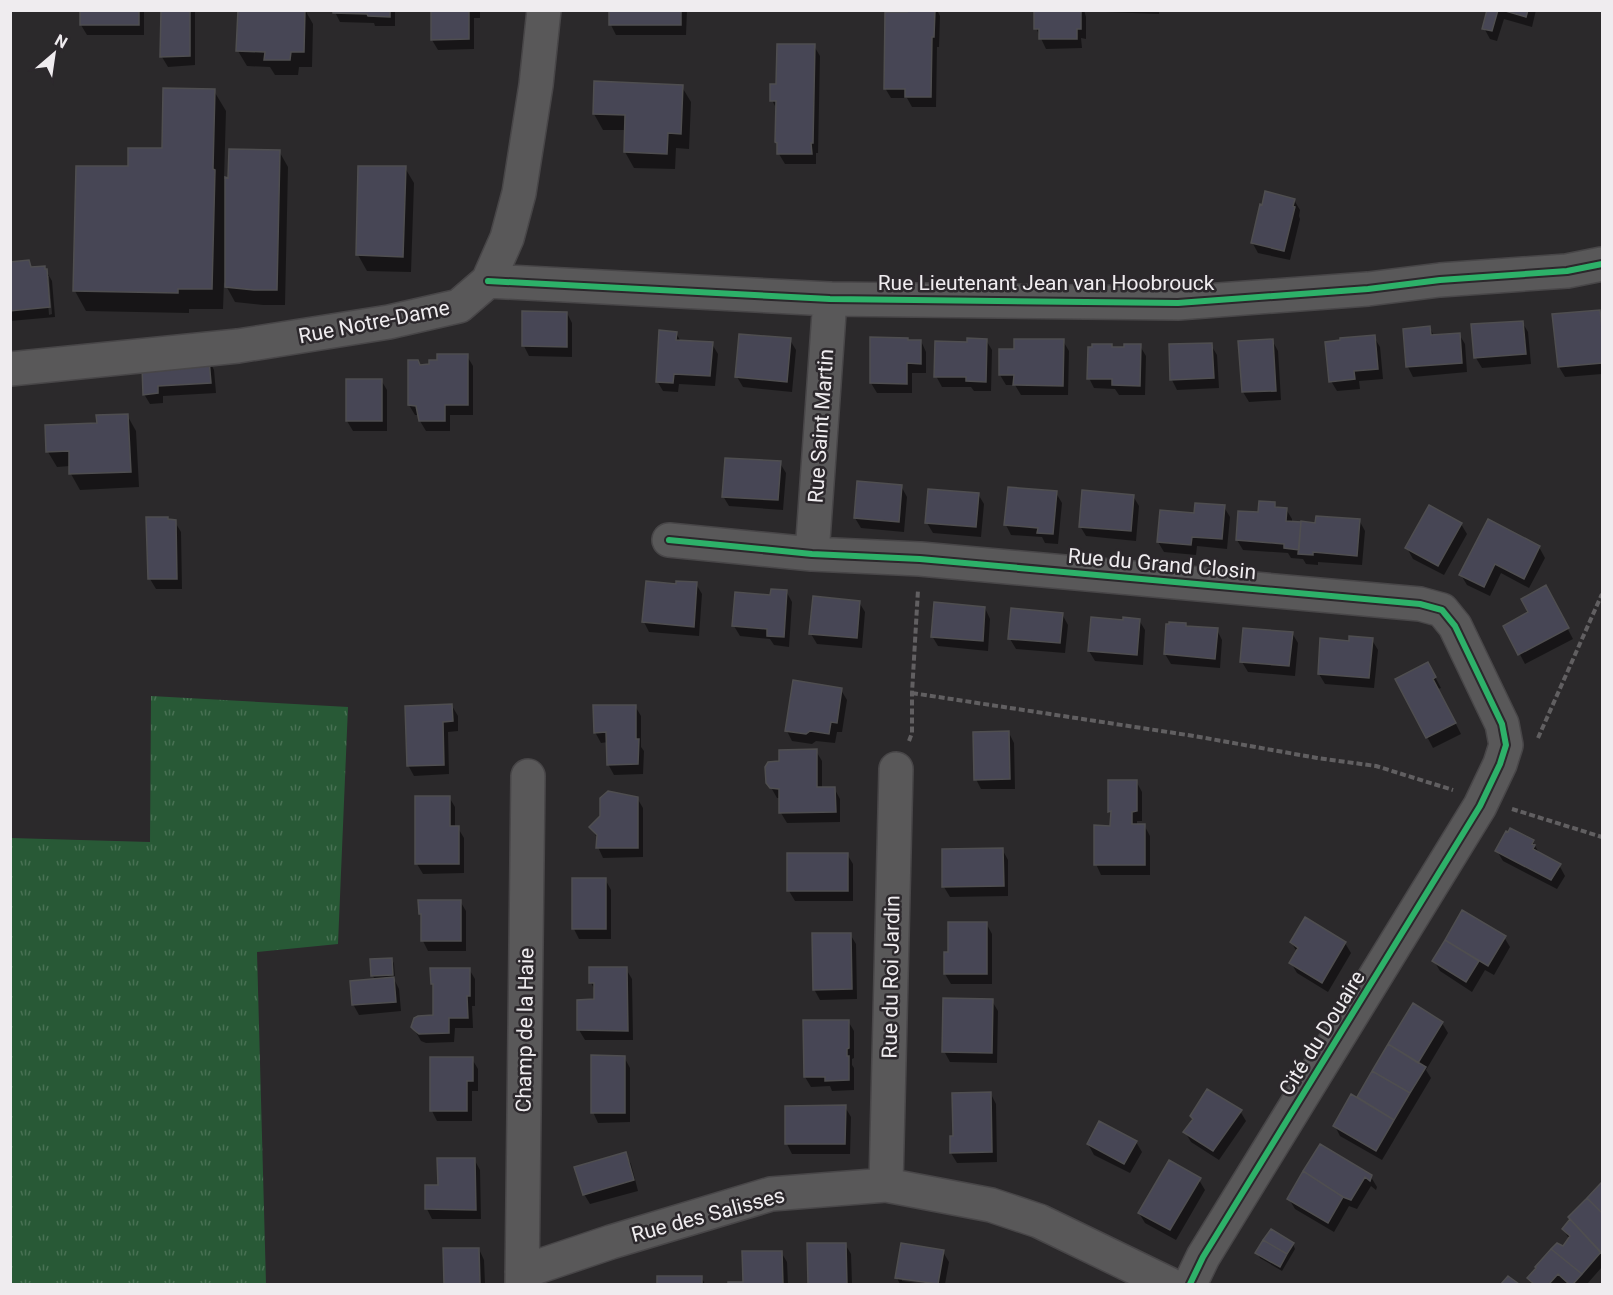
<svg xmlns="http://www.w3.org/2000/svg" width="1613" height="1295" font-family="Roboto,sans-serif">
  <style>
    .grass { fill: url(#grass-tufts) }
    .shadow { fill: #0007; fill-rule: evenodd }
    .building { fill: #474655; stroke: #4f4e50; stroke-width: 1.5 }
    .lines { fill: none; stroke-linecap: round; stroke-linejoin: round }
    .minor-casing { stroke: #484648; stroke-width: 36 }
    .path { stroke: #615f61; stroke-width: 4; stroke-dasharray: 6 3; stroke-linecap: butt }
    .minor { stroke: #595859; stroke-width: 33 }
    .cycleway-casing { stroke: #2c282c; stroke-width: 10 }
    .cycleway { stroke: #2db169; stroke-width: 6 }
    .labels { text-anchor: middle; stroke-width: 5; stroke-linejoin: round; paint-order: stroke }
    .street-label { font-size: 21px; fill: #efecef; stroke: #2c282c }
  </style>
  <defs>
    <pattern id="grass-tufts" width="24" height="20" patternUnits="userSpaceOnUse" patternTransform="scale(1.5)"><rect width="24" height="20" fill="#285936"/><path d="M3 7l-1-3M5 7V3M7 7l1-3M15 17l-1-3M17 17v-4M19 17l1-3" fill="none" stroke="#487153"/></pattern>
  </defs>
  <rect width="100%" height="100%" fill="#2b292b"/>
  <path class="grass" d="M151,696L348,707L338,944L257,952L266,1284H11V838L150,842Z"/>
  <path class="shadow" d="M82,10H144V35H87L81,25Z
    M163,10H195V65L168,67L162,57Z
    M305,10L313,24L312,67H299L298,75H275L270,67L247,66L238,51Z
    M334,10H395V26H375L374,23L340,22Z
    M433,10H480V18H474V49L438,50L432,40Z
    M611,10H687L686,35H616L611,25Z
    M908,10H937L940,16L939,47H937L936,107H912L907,98H891L885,88Z
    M1036,10H1084L1086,17V39L1081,38L1082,48L1046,49L1036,28Z
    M1105,10H1159V14L1106,12Z
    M1489,10H1536L1532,27L1504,19L1497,41L1490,39L1484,28Z
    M814,46L820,56L818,153H816V164H785L779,154V146L776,142L777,110L772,100L777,86Z
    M596,83L682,87L691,102L689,149L676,148L675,169L634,168L625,152L626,130H603L594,114Z
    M214,91L226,111L224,179H230L279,151L288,167L285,305H263L235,302L224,282L223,309H189V313L86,311L75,291L129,168L163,149Z
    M360,167L405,168L414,183L411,272L367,271L358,255Z
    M1294,200L1300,210L1299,216L1300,219L1290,260L1258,253L1252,242Z
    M29,262L32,268L44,267L52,281L55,317L10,321V264ZM46,276H49L52,314L49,315Z
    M1599,312L1602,317V374L1565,377L1559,367Z
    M567,313L572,323V357L529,356L524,346Z
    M1522,322L1528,332L1531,364L1482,368L1476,358L1473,326Z
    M1430,328L1434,336L1459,334L1465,344L1467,372L1413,377L1408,367Z
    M676,333L681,342L712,344L718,354L715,386L679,384L678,392L663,391L657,381Z
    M1374,337L1380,347L1383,379L1359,381L1360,389L1337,391L1331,381Z
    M790,340L796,350L792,392L743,387L737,377Z
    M986,340L992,350L991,391H974L971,387H942L936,376L969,343Z
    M1272,340L1278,351L1281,400L1249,402L1243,392Z
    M908,341H921L926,352V373H912V393H877L871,383Z
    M1063,341L1069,351L1068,395H1021L1015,385H1006L1000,375L1015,350Z
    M1211,345L1217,355L1219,388L1177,390L1172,380Z
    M1140,346L1146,356L1145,395H1119L1115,389L1094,388L1089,378L1113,348Z
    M467,356L473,366V415H450V431H426L420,421L419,415H415L409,405L430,366Z
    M209,360L214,370L216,393L163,396V403L150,404L144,394L143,367Z
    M347,380H381L387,390V431H353L347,421Z
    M127,415L136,431L139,487L80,490L71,474L70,466L57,467L48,452L99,424Z
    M780,463L786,473L783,510L729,506L723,496Z
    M901,486L907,497L904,532L861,528L855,518Z
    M1056,493L1062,503L1058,544L1045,543L1042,537L1011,535L1006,525Z
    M978,494L984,504L981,537L933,533L927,523Z
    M1133,496L1139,506L1136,541L1086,536L1080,526Z
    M1274,504L1277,508L1286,509L1292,519V523L1317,524L1359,520L1365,531L1362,565L1318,562V565L1306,564L1303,559L1291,558L1288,553L1243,550L1237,540L1260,513Z
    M1224,507L1230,517L1227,549L1197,546L1196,555L1164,552L1158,542L1195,515Z
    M175,522L181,532L182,589H156L150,579Z
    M1461,524L1467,534L1444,575L1413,559L1407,548Z
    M1539,547L1545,558L1529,588L1501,573L1490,596L1467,585L1461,575Z
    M696,584L702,594L699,636L649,632L644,622L677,586Z
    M786,591L792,602L789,647L774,645L770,639L740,636L734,626L771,597Z
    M1551,597L1573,639L1525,664L1505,626L1530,613Z
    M859,602L865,612L862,648L817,644L811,634Z
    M985,608L990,619L988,651L938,646L932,636Z
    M1062,614L1068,625L1065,653L1016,649L1010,639Z
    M1139,620L1145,630L1143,665L1095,661L1089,651L1124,621Z
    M1187,627L1217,630L1222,640L1220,668L1171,664L1165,654Z
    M1292,633L1298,643L1295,676L1248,672L1242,662Z
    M1372,640L1378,650L1374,688L1325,684L1319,674L1350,643Z
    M1428,664L1441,688L1438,689L1461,734L1433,748L1397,680Z
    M841,690L847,700L842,732H837L835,743L816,741L812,744L792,741L787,731Z
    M452,706L458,716V731L448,732L449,774L414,776L408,765Z
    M635,706L641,716V747L644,751L643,774L614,775L608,764V742L601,743L595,732Z
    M1009,733L1014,743L1015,789H981L976,779Z
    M816,751L822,761V788H834L840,799V822L787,823L781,813V798H777L768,782L781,763Z
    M1136,781L1142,792V821H1137V826L1144,825L1150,836V875H1101L1096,864L1112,827V816L1110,811Z
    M449,797L455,807V828H458L464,838V873L423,874L417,864Z
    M637,798L643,808V857L603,858L598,847V839L590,827L602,817Z
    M1532,841L1538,851V853L1559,865L1565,876L1557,889L1503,861L1497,851Z
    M1002,849L1008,860V896L950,897L944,887Z
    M847,854L853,864V901H795L789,891Z
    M605,879L611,890V939H579L574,929Z
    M460,901L466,911V951H428L423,941L422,917L420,914Z
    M1463,912L1504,937L1510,947L1494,975L1485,970L1472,992L1440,971L1434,961Z
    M986,923L992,934V984H951L945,974L950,954Z
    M850,934L856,944L857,999L820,1000L814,989Z
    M1291,942L1345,943L1351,953L1328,992L1297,973L1291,963L1297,952Z
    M392,959L394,964L395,979H394L399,989L401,1011L359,1015L353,1004L375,980L373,976Z
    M469,969L475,979V1006H472L473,1028H455L454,1042L426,1043L421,1041L413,1027L435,1016L434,988L432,983Z
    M626,969L632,979L633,1040H585L579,1030L596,1001L595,990L591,983Z
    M992,1001L998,1011L997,1063L950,1062L944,1051Z
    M1414,1005L1442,1023L1448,1033L1426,1070L1431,1078L1382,1160L1340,1136L1335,1126L1357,1099Z
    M848,1021L854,1031V1058L852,1059V1065L854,1068V1090L832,1091L830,1086L811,1087L805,1077Z
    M624,1057L630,1068V1122L598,1123L593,1112Z
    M472,1059L478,1069V1091H472V1121H437L432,1111Z
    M991,1094L996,1104L997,1162L957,1163L951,1153L954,1137Z
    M845,1107L851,1117L850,1154H792L787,1144Z
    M1240,1111L1246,1121L1219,1160L1191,1142L1185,1132Z
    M1136,1142L1142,1152L1130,1173L1094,1155L1088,1144Z
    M1320,1146L1371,1177L1377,1187L1376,1190L1371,1186L1357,1209L1349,1206L1334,1232L1295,1209L1289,1199Z
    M625,1154L631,1164L638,1191L590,1204L584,1194Z
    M474,1159L480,1170L481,1219H432L427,1209L439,1187Z
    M1199,1180L1205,1190L1176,1240L1145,1223L1139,1213Z
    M1602,1184V1267L1587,1284H1566L1564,1283L1563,1284H1532L1529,1278L1563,1248L1570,1240L1563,1229L1571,1220L1569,1218Z
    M845,1244L851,1254L852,1284H809V1245Z
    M1293,1244L1295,1249L1282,1271L1260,1258L1257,1253Z
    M479,1249L484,1260L485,1284H446L444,1250Z
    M781,1252L787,1262L788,1284H729V1283H744Z
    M943,1252L949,1262L945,1284L902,1278V1281L924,1284H900L897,1278Z
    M701,1277L705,1284H659V1278Z"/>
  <path class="building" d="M80,10H139V25H80Z
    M161,10H190V56L160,57Z
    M238,10H305L304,52H291L290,60H264L265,52L236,51Z
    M333,10H390V17L368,16L367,14L333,13Z
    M431,10H469V39L431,40Z
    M609,10H681V25H609Z
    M907,10H935L934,37H932L931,97H905V89H884L885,12H907Z
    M1034,10H1081V29H1077V39H1039V29H1034Z
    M1487,10H1498L1492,31L1482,29Z
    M1502,10H1528L1526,17Z
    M777,44H815L813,143H811L812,154H777V143L775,142L776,101H770V84H776Z
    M594,81L683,85L681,134L668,133L667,154L624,152L625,115L593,114Z
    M163,88L215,89L213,169L215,170L212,289H178V293L73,291L76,166H128V148H162Z
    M229,149L280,150L277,290H254L225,287V177L228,178Z
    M358,166H406L403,257L356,255Z
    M1265,191L1295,199L1293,206L1295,207L1284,251L1251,243L1260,204L1262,205Z
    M29,260L31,267L45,266V269H47L50,307L10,311V262Z
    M1600,310L1602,329V363L1558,367L1552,314Z
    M522,311L567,312V347L522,346Z
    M1523,321L1526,354L1474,358L1471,324Z
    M1430,326L1431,335L1460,333L1462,363L1406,367L1403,329Z
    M659,330L677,332L676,340L713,342L710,376L674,374L673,383L656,382Z
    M739,334L791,338L787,382L735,377Z
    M1375,335L1378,369L1354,371L1355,379L1329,382L1325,342L1340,340V338Z
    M870,337L908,338V340H921V364L907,363V384L870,383Z
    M967,338L987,339L986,382L966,381V377H934L935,341L967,342Z
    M1014,339H1064L1063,386L1013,385L1014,375H999V349H1014Z
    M1273,339L1276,391L1242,392L1238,341Z
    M1212,343L1214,378L1170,380L1169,344Z
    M1092,344H1112V347H1124V344H1141L1140,386L1112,385V379H1087L1088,347H1092Z
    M437,354H468V405H445V421H419L416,406L408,405V360H418L420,365L429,364V360H437Z
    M209,359L211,383L158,386V393L143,395L142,366Z
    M346,379H382V421H346Z
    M128,414L131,472L69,474V451L46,452L45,425L97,423L96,415Z
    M725,458L781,461L778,500L722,497Z
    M857,481L902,485L899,522L854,518Z
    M1008,487L1057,491L1053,534L1037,533L1038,528L1004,525Z
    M928,489L979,493L976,527L925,523Z
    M1082,490L1134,495L1131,531L1079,527Z
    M1259,501L1275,502V507L1287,508L1286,521L1301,522L1299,550L1284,548V544L1236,540L1238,511L1258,512Z
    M1195,503L1225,505L1222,539L1192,537L1191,545L1157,542L1160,510L1194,513Z
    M1429,505L1462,523L1438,566L1405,548Z
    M1316,516L1360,519L1357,556L1313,552V555L1298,554L1301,521L1315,523Z
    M146,517H168V519L176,520L177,579H148Z
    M1488,519L1540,546L1524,579L1495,564L1484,587L1459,575Z
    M646,581L676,584V581L697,582L694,627L642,622Z
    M1546,585L1569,628L1518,655L1503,626L1528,612L1521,599Z
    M771,589L787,590L784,637L767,636V629L732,626L735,592L770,595Z
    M813,596L860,601L857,638L809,634Z
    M934,602L985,607L983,641L931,637Z
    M1011,608L1063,613L1060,643L1008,639Z
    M1091,617L1123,620V617L1140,619L1137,655L1088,651Z
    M1169,622L1186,623V626L1218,628L1215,659L1164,654L1166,624H1169Z
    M1243,628L1293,632L1289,666L1240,662Z
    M1349,636L1373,638L1369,678L1318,674L1320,638L1349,641Z
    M1428,662L1436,677L1433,679L1456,723L1426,738L1395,679Z
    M793,680L842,688L837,723L831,722L829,734L810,731L806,734L785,731Z
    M452,704L453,721L443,722L444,765L407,766L405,706Z
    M593,705H636V739H639L638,764L607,765L606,732L594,733Z
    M1009,731L1010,779L974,780L973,732Z
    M817,749V787H835L836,812L779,813V789L770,788L766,783L765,767L768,762L779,761V750Z
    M1108,780H1137V811L1132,812V824H1145V865H1094V825L1110,826L1111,811L1108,812Z
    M608,791L638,797V848H596L597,835L589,827L600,816V798Z
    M415,796H450V826H459V864H415Z
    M1510,828L1534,840L1532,844L1535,845L1533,849L1561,864L1551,880L1495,851L1506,831L1508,832Z
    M1003,848L1004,886L942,887V849Z
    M787,853H848V891H787Z
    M572,878H606V929H572Z
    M418,900H461V941H421V914H419Z
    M1462,910L1506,936L1488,966L1445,940Z
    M1305,917L1346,942L1322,983L1289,963L1298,948L1290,942Z
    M948,922H987V974H944V952H948Z
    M812,933H851L852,989L813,990Z
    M1445,940L1479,961L1466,982L1432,961Z
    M392,958L393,975L371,976L370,959Z
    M589,967H627L628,1031L577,1030V1000L594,999V983H589Z
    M430,968H470V996H467L468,1018H449V1033L419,1034L414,1030L411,1027L414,1018L418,1016L433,1015V984H431Z
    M394,977L396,1002L352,1005L350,981Z
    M943,998L993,999L992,1053L942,1052Z
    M1413,1003L1443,1022L1418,1063L1388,1044Z
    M803,1020H849V1048L847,1049V1056H849V1080L825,1081V1077H804Z
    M1388,1044L1426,1067L1410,1093L1372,1071Z
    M591,1055L625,1056V1113H591Z
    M430,1057H473V1081H467V1111H430Z
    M1372,1071L1410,1093L1394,1120L1357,1097Z
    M1207,1089L1242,1110L1213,1151L1183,1132L1193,1119L1190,1116Z
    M991,1092L992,1152L950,1153V1136H953L952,1093Z
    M1351,1094L1394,1120L1376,1151L1333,1126Z
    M846,1105L845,1144H785V1106Z
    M1099,1121L1137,1141L1124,1164L1087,1144Z
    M1320,1144L1372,1175L1370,1181L1365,1177L1351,1200L1343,1197L1303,1171Z
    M626,1152L634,1180L583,1195L574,1167Z
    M437,1158H475L476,1210L425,1209V1185H438Z
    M1169,1160L1201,1178L1170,1230L1138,1213Z
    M1303,1171L1343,1197L1328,1223L1287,1199Z
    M1602,1182V1213L1587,1198Z
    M1587,1198L1602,1213V1254L1568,1217Z
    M1570,1219L1601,1252L1582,1274L1551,1249L1557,1243L1563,1246L1570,1236L1562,1229Z
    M1271,1229L1294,1243L1287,1254L1263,1240Z
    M1263,1240L1287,1254L1280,1267L1255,1253Z
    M807,1243H846L847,1284H808Z
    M901,1243L944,1250L938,1284L895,1278Z
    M443,1248H479L480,1284H444Z
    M1551,1249L1582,1274L1573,1284H1569L1558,1274L1549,1284H1534L1527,1278L1536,1268L1535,1267Z
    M742,1251H782L783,1284H728V1282H743Z
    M657,1276H702V1284H657Z
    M1508,1276L1519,1284H1501Z"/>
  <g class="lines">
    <defs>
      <path id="minor" d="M488,281L830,299L1178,303L1368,289L1440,280L1567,271L1602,264
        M10,369L238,346L389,322L459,306L488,281L507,238L519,193L536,85L544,10
        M669,540L812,554L920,559L1420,604L1442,610L1455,626L1502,724L1506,745L1500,764L1480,806L1203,1257L1190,1284
        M812,554L830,299
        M886,1185L896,769
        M522,1272L611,1242L771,1194L886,1185L991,1205L1039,1221L1169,1284
        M522,1284L528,776"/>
    </defs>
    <use href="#minor" class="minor-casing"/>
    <path class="path" d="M912,693L1194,736L1317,758L1376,766L1453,790
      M1538,738L1602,594
      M909,741L912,733V693L918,590
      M1512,809L1602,837"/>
    <use href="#minor" class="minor"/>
    <defs>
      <path id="cycleway" d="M488,281L830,299L1178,303L1368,289L1440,280L1567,271L1602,264
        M669,540L812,554L920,559L1420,604L1442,610L1455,626L1502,724L1506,745L1500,764L1480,806L1203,1257L1190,1284"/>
    </defs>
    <use href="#cycleway" class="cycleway-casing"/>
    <use href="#cycleway" class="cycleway"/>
  </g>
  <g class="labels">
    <g class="street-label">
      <text x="1046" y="290">Rue Lieutenant Jean van Hoobrouck</text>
      <text transform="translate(374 322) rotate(-11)" y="7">Rue Notre-Dame</text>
      <text transform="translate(821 426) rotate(-86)" y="7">Rue Saint Martin</text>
      <text transform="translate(1162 564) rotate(5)" y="7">Rue du Grand Closin</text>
      <text transform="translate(891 977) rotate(-89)" y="7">Rue du Roi Jardin</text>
      <text transform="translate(525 1030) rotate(-89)" y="7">Champ de la Haie</text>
      <text transform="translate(1322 1033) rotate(-58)" y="7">Cité du Douaire</text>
      <text transform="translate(708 1215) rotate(-15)" y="7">Rue des Salisses</text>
    </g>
  </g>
  <rect width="1613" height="1295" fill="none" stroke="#efecef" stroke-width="24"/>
  <g transform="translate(54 54) rotate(29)" stroke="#2c282c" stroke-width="4.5" paint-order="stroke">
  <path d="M0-4.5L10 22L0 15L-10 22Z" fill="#efecef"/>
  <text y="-9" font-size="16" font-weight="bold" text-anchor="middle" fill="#efecef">N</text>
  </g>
</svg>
